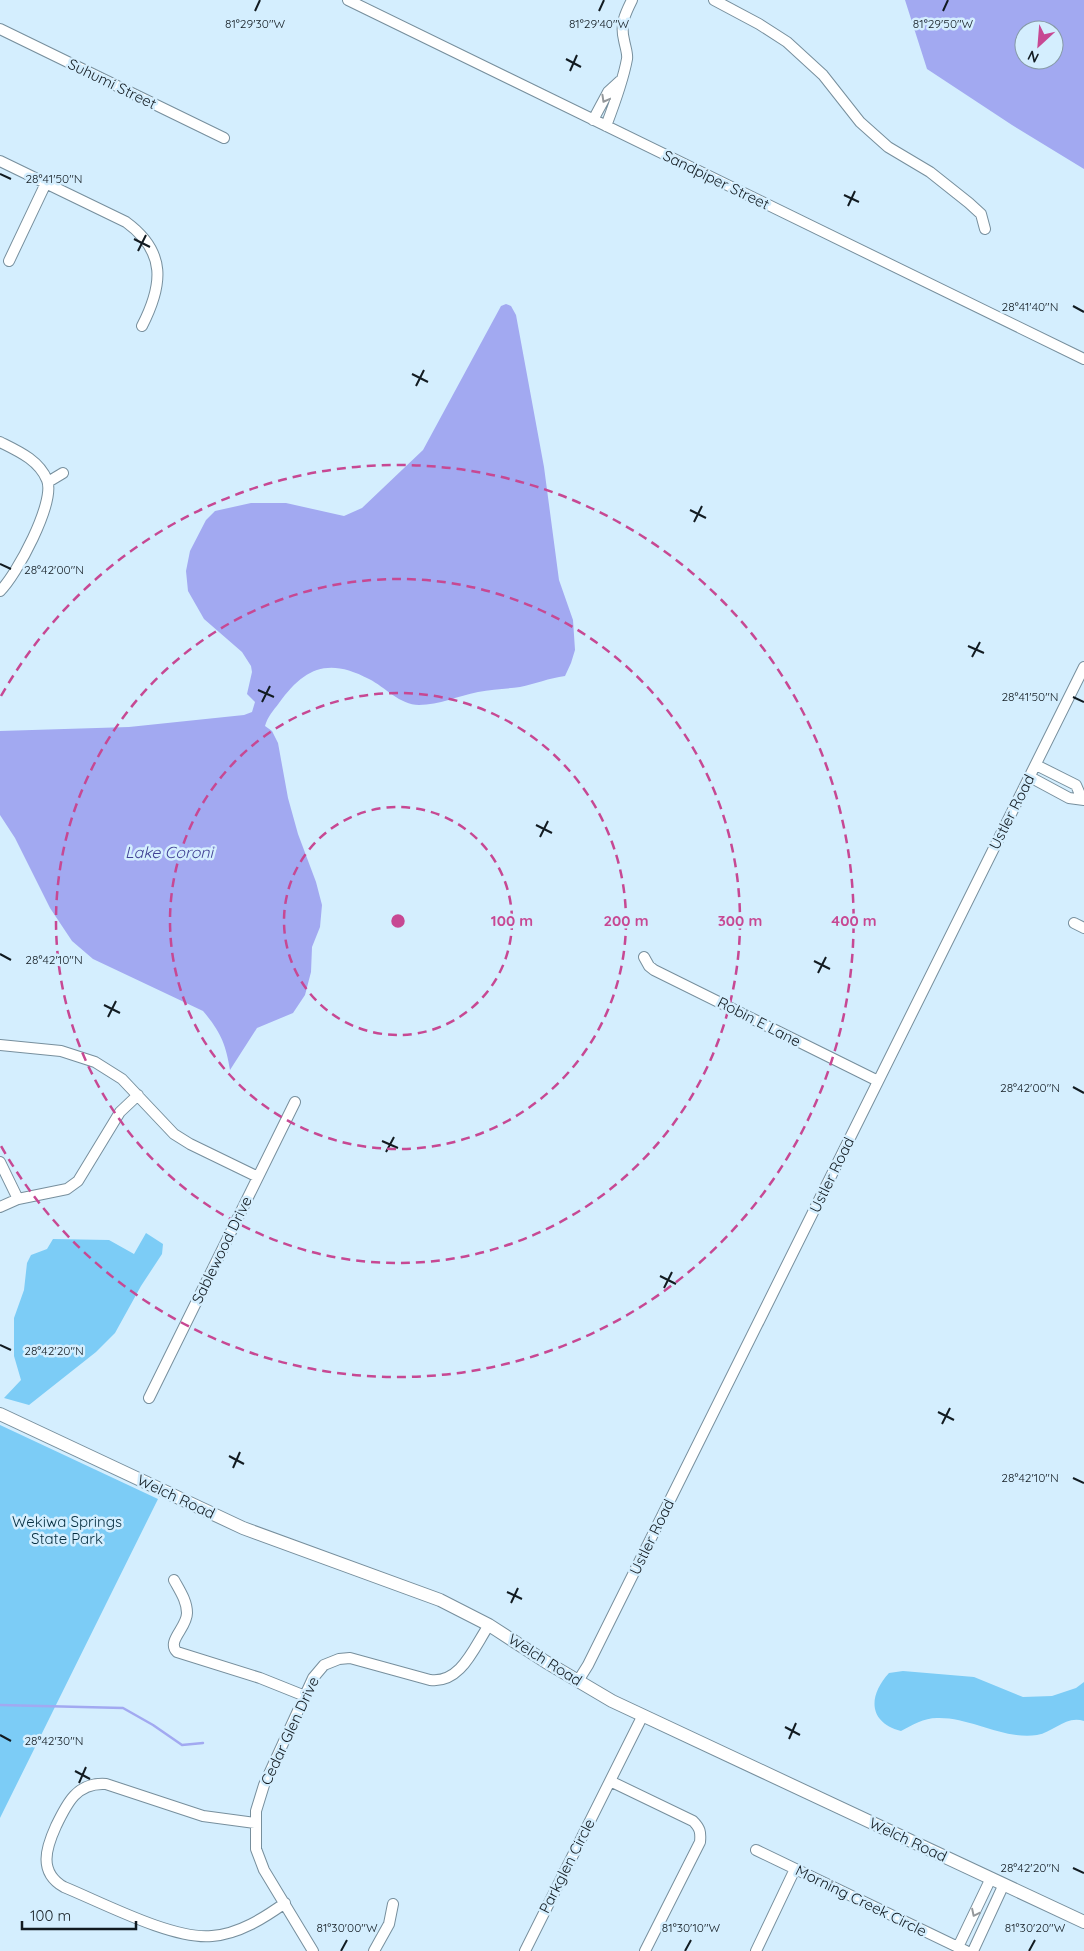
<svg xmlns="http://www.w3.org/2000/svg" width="1084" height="1951" font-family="Quicksand,sans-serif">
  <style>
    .green { fill: #7cccf6 }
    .water { fill: #a2a9f1; fill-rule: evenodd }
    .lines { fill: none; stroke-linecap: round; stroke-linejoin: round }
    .stream { stroke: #a2a9f1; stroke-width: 2.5 }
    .minor-casing { stroke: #778f9d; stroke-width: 12 }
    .major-casing { stroke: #778f9d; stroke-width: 14 }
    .minor { stroke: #fff; stroke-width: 10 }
    .major { stroke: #fff; stroke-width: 12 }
    .oneway { stroke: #94989b }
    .ticks { fill: none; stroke: #121b21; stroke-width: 2 }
    .ring { fill: none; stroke: #c74893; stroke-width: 2.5; stroke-dasharray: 9 6 }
    .labels { text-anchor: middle; stroke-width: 5; stroke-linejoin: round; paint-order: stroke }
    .street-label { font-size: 15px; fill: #121b21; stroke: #d4eefe }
    .park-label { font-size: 15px; fill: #062e40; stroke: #d4eefe }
    .water-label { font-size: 16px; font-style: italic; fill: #404194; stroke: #d4eefe }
    .ticks-label { font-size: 12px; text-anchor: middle; fill: #121b21; stroke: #d4eefe; stroke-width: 5; stroke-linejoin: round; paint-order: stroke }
    .centre { fill: #c74893; stroke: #d4eefe; stroke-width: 2.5 }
    .ring-label { font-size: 15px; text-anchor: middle; font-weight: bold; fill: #c74893; stroke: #d4eefe; stroke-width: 5; stroke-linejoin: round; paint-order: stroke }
  </style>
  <rect width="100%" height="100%" fill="#d4eefe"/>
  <path class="green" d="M146,1233L163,1244L162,1254L141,1286L115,1333L96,1352L29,1405L4,1398L21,1380L14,1356V1318L24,1290L27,1263L31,1255L47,1249L53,1239L109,1240L134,1254Z
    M0,1425L158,1499L0,1818Z
    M903,1671L974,1677L1023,1697L1052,1696L1076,1688L1084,1682V1721C1066,1715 1054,1732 1037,1735C1003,1740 971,1717 937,1718C924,1718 912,1725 901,1731C868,1722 868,1696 889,1673Z"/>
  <path class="water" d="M905,0H1084V169L1012,125L927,69ZM1024,30H1054V60H1024Z
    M506,304L511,306L516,315L544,467L559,580L573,620L575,650L571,663L565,676C549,678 535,684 520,687C506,689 492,689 478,692C458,696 439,705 419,705C400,705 385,687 369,679C328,657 304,668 279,703C273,711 268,716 265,726L272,731L278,743L288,798L298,834L316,882L322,905L320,927L312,947L311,972L305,995L293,1013L257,1028L230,1070C226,1044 220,1031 203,1011L93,959L72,941L50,908L15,838L0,815V731L129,727L244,715L252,712L255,702L247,694L252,672L251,666L242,652L204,619L188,591L186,571L190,551L206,520L215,511L251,503H286L344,516L362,508L423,450L501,306Z"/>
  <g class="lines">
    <path class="stream" d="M0,1705L123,1708L153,1725L182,1745L203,1743"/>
    <defs>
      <path id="minor" d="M348,0L1084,359
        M714,0L759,24L787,42L823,75L860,122L888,147L930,172L969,203L981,214L985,229
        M0,29L224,138
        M593,120L608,92L620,81
        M606,126C614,105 623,81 627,59C628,54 625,46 624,40C620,24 625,14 632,0
        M0,161L126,222C167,252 163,285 142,326
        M9,261L46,183
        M0,442C18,451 39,460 47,480C56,502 16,576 0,591
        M48,482L63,473
        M1036,765L1076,785L1082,799
        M1030,777L1069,798L1084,800
        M1074,923L1084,928
        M644,957L649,966L654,970L878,1081
        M0,1045L61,1051L95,1062L122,1079L174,1134L190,1144L258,1177
        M0,1162L18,1199
        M0,1207L18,1199L67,1189L78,1181L120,1112L138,1095
        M149,1398L295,1102
        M174,1580C180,1591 187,1601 187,1613C187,1628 166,1641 177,1652L260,1678L305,1696
        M578,1681L588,1665L1084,667
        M610,1781L693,1821C700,1828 701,1832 700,1842L645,1951
        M255,1823L203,1816L106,1784C77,1782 67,1803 56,1826C46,1848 38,1872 64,1887C103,1903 173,1940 212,1936C239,1934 264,1918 285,1903
        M756,1850L966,1951
        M958,1947L991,1878
        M313,1951L264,1870L256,1849V1811L264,1785L313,1678L324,1665L339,1659L350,1658L430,1680C461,1684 474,1647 489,1625
        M374,1951L389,1924L393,1904
        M525,1951L643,1715
        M756,1951L795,1869
        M973,1951L1004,1884"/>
      <path id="major" d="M0,1414L243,1528L440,1600L489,1625L546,1662L612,1701L1084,1922"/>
    </defs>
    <use href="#minor" class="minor-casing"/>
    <use href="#major" class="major-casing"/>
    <use href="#minor" class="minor"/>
    <use href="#major" class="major"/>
  </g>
  <defs><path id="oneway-chevron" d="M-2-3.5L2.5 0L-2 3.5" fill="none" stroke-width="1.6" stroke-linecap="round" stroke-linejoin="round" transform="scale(1.25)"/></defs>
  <g class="oneway">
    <use href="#oneway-chevron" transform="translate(605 99) rotate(119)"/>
    <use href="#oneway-chevron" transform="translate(975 1913) rotate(116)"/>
  </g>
  <path class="ticks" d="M255,11L260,0M599,11L604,0M943,11L948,0M566,59L581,67M570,71L577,55M0,174L11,179M844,195L859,202M848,206L855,191M134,239L150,247M138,251L146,235M1073,306L1084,312M412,374L428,382M416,386L424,370M690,510L706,518M694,522L702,506M0,564L11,569M968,646L984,653M972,657L980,642M258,690L274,697M1073,697L1084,702M262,702L270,686M536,825L552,833M540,837L548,821M0,954L11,960M814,961L830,969M818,973L826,957M104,1005L120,1013M108,1017L116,1001M1073,1087L1084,1093M382,1141L398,1148M386,1152L394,1137M660,1276L676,1284M664,1288L672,1272M0,1345L11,1350M938,1412L954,1420M942,1424L950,1408M229,1456L244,1464M233,1468L240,1452M1073,1478L1084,1483M507,1592L522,1599M511,1603L518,1588M785,1727L800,1735M0,1735L11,1741M789,1739L796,1723M75,1771L90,1779M79,1783L86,1767M1073,1868L1084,1873M341,1951L347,1940M685,1951L691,1940M1029,1951L1035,1940"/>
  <g class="ring">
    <circle cx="398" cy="921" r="114"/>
    <circle cx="398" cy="921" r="228"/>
    <circle cx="398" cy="921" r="342"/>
    <path d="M1 696A456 456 0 1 1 1 1146"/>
  </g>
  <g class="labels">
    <g class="street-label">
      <text transform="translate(112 84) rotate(26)" y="5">Suhumi Street</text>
      <text transform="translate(716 180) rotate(26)" y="5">Sandpiper Street</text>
      <text transform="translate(1012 812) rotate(-63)" y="5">Ustler Road</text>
      <text transform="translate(759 1022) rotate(27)" y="5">Robin E Lane</text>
      <text transform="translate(832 1175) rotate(-64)" y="5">Ustler Road</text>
      <text transform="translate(222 1250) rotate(-64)" y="5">Sablewood Drive</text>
      <text transform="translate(176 1497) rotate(25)" y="5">Welch Road</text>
      <text transform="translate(652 1537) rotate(-64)" y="5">Ustler Road</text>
      <text transform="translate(545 1660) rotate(32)" y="5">Welch Road</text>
      <text transform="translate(290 1731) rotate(-65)" y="5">Cedar Glen Drive</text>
      <text transform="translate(908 1840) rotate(25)" y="5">Welch Road</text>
      <text transform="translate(567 1866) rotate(-63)" y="5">Parkglen Circle</text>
      <text transform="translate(861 1901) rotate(26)" y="5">Morning Creek Circle</text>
    </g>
    <g class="park-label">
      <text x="67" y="1527">Wekiwa Springs<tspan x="67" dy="17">State Park</tspan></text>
    </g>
    <g class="water-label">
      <text x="169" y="858">Lake Coroni</text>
    </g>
  </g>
  <g class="ticks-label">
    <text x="255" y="28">81°29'30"W</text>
    <text x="599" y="28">81°29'40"W</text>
    <text x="943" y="28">81°29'50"W</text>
    <text x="54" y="183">28°41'50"N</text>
    <text x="1030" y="311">28°41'40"N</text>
    <text x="54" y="574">28°42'00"N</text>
    <text x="1030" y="701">28°41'50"N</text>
    <text x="54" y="964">28°42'10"N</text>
    <text x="1030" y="1092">28°42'00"N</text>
    <text x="54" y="1355">28°42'20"N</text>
    <text x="1030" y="1482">28°42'10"N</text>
    <text x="54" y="1745">28°42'30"N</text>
    <text x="1030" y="1872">28°42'20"N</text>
    <text x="347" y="1932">81°30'00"W</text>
    <text x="691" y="1932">81°30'10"W</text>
    <text x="1035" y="1932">81°30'20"W</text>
  </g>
  <circle cx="398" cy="921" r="8" class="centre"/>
  <g class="ring-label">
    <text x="512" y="926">100 m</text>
    <text x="626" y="926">200 m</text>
    <text x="740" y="926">300 m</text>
    <text x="854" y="926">400 m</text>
  </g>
  <g transform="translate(1039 45) rotate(206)"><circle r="24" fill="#d4eefe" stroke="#869aa6"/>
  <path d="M0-4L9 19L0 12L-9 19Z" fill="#c74893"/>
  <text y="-8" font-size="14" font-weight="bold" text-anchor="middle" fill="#121b21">N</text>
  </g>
  <path d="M22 1921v8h114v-8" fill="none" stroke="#121b21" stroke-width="2.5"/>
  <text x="30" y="1921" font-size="15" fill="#121b21" stroke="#d4eefe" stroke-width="4" paint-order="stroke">100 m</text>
</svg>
